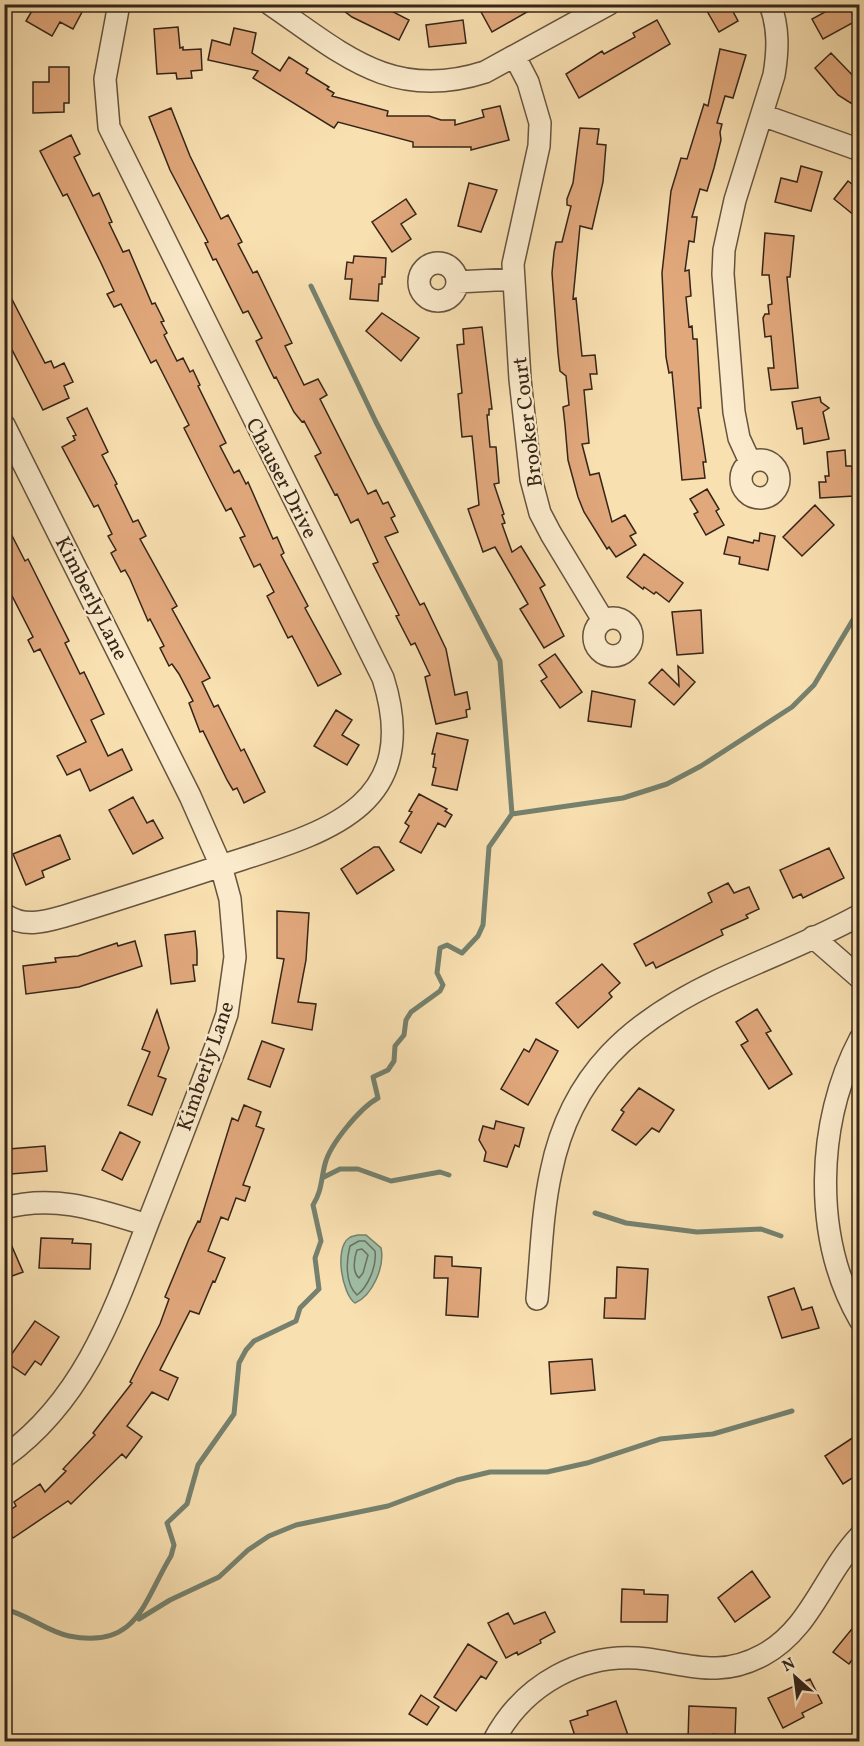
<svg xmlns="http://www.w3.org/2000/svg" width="864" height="1746" font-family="Vollkorn,serif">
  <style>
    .water { fill: #9fbea6; stroke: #75816e; stroke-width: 1.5 }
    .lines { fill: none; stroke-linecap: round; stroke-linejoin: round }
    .shore { stroke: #6a7260; stroke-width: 1.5 }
    .stream { stroke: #75816e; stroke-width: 5 }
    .building { fill: #e1a87c; stroke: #352519; stroke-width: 1.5 }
    .minor-casing { stroke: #66543f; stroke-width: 24 }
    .minor { stroke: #fbebcc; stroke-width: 21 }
    .labels { text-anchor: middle; stroke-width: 4.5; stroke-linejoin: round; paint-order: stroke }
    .street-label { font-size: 21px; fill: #352519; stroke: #fbebcc }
  </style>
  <rect width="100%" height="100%" fill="#f9e0b1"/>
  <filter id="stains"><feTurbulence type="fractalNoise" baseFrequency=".00333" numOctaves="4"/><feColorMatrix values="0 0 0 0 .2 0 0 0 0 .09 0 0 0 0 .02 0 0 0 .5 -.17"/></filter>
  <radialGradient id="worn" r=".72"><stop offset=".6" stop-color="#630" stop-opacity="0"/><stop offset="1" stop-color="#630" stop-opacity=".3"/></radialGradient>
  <path class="water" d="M358,1235H366L381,1248C385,1267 372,1296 355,1303C342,1294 334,1248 349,1238C351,1236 355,1236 358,1235Z"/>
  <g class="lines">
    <path class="shore" d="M359,1241H365L375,1251C377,1266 368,1287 357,1295C345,1284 346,1261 350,1246Z
      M362,1249L368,1255L363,1273L359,1278C352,1272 354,1258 357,1250Z"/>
    <path class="stream" d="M512,814L623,798L667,784L701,766L792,707L814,685L860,608
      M324,1177L340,1169H358L391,1181L440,1172L449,1175
      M595,1213L626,1223L697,1232L761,1229L781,1236
      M4,1609C27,1614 46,1631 69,1636C138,1650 144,1600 171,1556L174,1545L167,1523L187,1504L198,1465L234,1414L239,1363L246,1350L254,1341L296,1321L300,1308L319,1289L315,1258L321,1241L313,1205C322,1191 321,1179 325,1164C330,1144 360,1108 378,1098L373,1077L388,1070L394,1061L395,1046L404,1035L406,1020L411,1012L440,991L443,985L437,973L440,948L447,945L462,953L478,936L483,925L489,847L512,814L500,661L376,422L311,286
      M139,1619L170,1600L219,1577L248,1550L269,1536L296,1525L388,1506L457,1480L490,1472H547L587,1463L660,1439L713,1434L792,1411"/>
  </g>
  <path class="building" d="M36,4H68L82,12L73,29L60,22L52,36L26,21Z
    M335,4H378L409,20L399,40L352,17Z
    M490,4H541L492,32L480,10Z
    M703,4H729L738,21L719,32Z
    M823,4H847L856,21L823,39L812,19L827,11Z
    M463,20L466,43L429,47L426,25Z
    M657,20L670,44L579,98L566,74L602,51L604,54L635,37L633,33Z
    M178,27L180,48L183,47V50L201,49L202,70L191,71L192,78L177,79L176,73L157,74L154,29Z
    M234,28L256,33L252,53L280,71L289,57L308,69L306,73L329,87L327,89L334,93L332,96L388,111L387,116H429L441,120H455V125L484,117L482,110L500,106L509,140L471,150V147H413V142L338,122L334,128L253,78L258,71L208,60L212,40L230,45Z
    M720,49L746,55L733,98L725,96L717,123L722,124L720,132L721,140L714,168L707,191L700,189L692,217H697L694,242L689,241L685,271L689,270L691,296L686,297L689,327L692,326L693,339H697L701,408H698L706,462H703L705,478L682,480L672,372L669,373L666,357L662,273L671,191L681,158L687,159L704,104L708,106Z
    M831,53L860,83V109L838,95L815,68Z
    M49,67H69V103H64V112L33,113V82H49Z
    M171,108L190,156L221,219L228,215L242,242L238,244L253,273L257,271L292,343L285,346L304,385L318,379L327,395L320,399L368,494L376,490L383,504L388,502L395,516L391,518L398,532L385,537L420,605L424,603L446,649L455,695L467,692L470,709L466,710L467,717L436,724L425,677L430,675L415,643L411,645L396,616L399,615L373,564L378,562L358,519L351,523L337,494L335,495L315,456L321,453L304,421L302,422L294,412L276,377L274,378L256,341L262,338L248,311L243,313L216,259L213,260L205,243L208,242L170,170L149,117Z
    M580,128L599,129L597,144L606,145L603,182L592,229L580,226L573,299L576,298L582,356L595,355L597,374H590L592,389L584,390L589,443L582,444L590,475L599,473L612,522L625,515L636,533L630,536L636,545L616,557L609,547L607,549L584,512L578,497L568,460L565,425L563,407L569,405L566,376L560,371L558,353L552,273L554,252L556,242H562L571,206L567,205V199L573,183Z
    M71,135L80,154L74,157L93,196L99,193L112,222L109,223L123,252L129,250L152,304L155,303L164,321L161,322L167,333L164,335L177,361L183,358L190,372L193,370L200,385L198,386L226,443L220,446L234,473L239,470L246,484L248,482L273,539L277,537L284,553L281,555L308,606L305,608L341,674L318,686L292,636L288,638L267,596L274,592L260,564L254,567L240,538L245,536L231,508L226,511L212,484L184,428L189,425L156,360L151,363L121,304L114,307L107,294L114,291L101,263L67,194L63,196L40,151Z
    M801,166L822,172L811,211L775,202L781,178L797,182Z
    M848,181L860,190V220L834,199Z
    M469,183L497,190L481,232L458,226Z
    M406,199L416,214L401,224L411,239L392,252L372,222Z
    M765,233L794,236L790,277H787L798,388L771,390L768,368H774L771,336L765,337L763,318L765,314H769L768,305L772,304L769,275H762Z
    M354,256L386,258L385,277H382V284H379L378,301L350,299L352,279H345L347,262L353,263Z
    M4,284L45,363L51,361L54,368L64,363L73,382L64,386L69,398L43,410L9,344L4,346Z
    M382,313L419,338L401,361L366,331Z
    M482,327L492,409H489V415H487L490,447H496L499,483L494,484L504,514L502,515L505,523L502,524L512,552L521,546L545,585L540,588L564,636L544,648L520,609L528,604L495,547L483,552L468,509L479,505L472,436L462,437L458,394L462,393L457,345L464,344L463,329Z
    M820,397L821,402L829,408L823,412L829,439L804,444L802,428L797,429L792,402Z
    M87,408L108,452L102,455L117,484L115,485L133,522L138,520L146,536L140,539L177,606L172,609L210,678L202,682L214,707L218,705L241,751L244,749L265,792L244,803L237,788L233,790L227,780L203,731L200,732L189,703L193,701L179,674L172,664L169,666L160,648L164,646L150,619L148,621L130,579L125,570L121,572L111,553L116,550L108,536L112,534L98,505L94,507L62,447L75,440L73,436L76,435L67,418Z
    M845,450L846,466H852L854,496L820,498L819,482H826L825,476H829L827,452Z
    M707,489L719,509L716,511L724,525L706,535L694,514L698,512L690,499Z
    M815,505L834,525L802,556L783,537Z
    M4,520L25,561L28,559L69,641L65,643L80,674L84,672L104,714L91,720L108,756L122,749L132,770L90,791L80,769L67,775L57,756L86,742L40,649L34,652L28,640L33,637L10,592L4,594Z
    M760,533L775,536L768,570L739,564L740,557L724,554L728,537L753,543L754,540L759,541Z
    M644,554L683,583L669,602L656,592L654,594L644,587L643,589L627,577Z
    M701,610L703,653L677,655L672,612Z
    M555,654L582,692L560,708L541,681L547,677L539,665Z
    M678,666L695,682L674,705L649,683L662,669L679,686Z
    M592,691L635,700L631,727L588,721Z
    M336,710L352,720L342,735L359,745L347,765L314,746Z
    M437,733L468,740L457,790L432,785L436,768L433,767L435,754H432Z
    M419,794L447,809L445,811L452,815L445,827L438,823L421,853L400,842L409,826L405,823L412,812L409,811Z
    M133,797L147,823L153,820L163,838L133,854L109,810Z
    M60,835L70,859L42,871L44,877L26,885L13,854Z
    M374,847H379L394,870L357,894L341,869Z
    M829,848L844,878L803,898L801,894L793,898L780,870Z
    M728,883L734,893L749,887L759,909L746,915L748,918L721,930L723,935L656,968L653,962L646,966L634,944L712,902L708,893Z
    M277,911L309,913L306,960L298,1002L316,1004L312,1030L272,1023L284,959L277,958Z
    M195,931L197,951V965H193L195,981L171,984L165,935Z
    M135,941L142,966L79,987L26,994L23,966L56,962L55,958L78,956L117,943L118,946Z
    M602,964L620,983L609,993L612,997L578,1028L556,1003Z
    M757,1009L771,1031L766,1033L792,1074L769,1089L741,1045L748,1041L736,1022Z
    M157,1010L169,1048L158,1076L166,1079L152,1115L128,1105L150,1052L142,1049Z
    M536,1039L558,1051L528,1105L501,1089L524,1049L529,1052Z
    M262,1041L284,1049L270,1087L248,1079Z
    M639,1088L674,1110L659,1132L652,1128L636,1145L612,1130L624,1112L621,1110Z
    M244,1105L261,1112L256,1126L264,1129L243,1185L250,1187L245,1201L236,1198L228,1220L221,1217L208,1251L225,1258L215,1282L213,1281L199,1314L190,1311L160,1370L178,1378L168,1400L152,1392L127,1426L142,1437L126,1458L122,1454L71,1504L68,1501L13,1538L4,1525V1514L16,1506L14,1502L40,1484L45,1492L66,1471L63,1469L95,1435L93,1433L132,1383L130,1382L160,1324L169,1299L165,1297L189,1239L198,1221L200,1222L232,1118L238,1121Z
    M496,1121L524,1128L519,1147L515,1145L507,1167L484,1161L486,1152L479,1140L483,1126L494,1129Z
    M120,1132L140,1142L122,1180L102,1170Z
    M45,1146L47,1171L11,1174L9,1149Z
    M4,1228L23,1272L4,1279Z
    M41,1238L73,1239L72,1243L91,1244L90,1269L39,1268Z
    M435,1256L452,1257V1266L481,1268L478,1317L446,1315L448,1278H434Z
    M617,1267L648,1269L645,1319L604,1318L605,1298H616Z
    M794,1288L802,1310L812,1307L819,1328L782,1338L768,1297Z
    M35,1321L59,1337L41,1365L35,1361L25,1375L6,1362Z
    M592,1359L595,1390L551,1394L549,1362Z
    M860,1433V1473L843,1484L825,1456Z
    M752,1571L770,1597L735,1622L718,1598Z
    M622,1589L644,1590V1594L668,1595L667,1622H621Z
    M545,1612L555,1632L540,1640L541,1643L518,1655L517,1652L506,1658L488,1623L508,1613L514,1624Z
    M860,1619V1649L849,1664L833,1652Z
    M468,1644L497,1662L486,1679L481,1676L456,1711L434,1697Z
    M810,1679L822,1703L802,1713L804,1717L783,1728L768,1698Z
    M421,1695L439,1707L427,1725L409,1714Z
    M616,1701L629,1738L609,1742L607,1736L592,1742H577L570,1721L588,1715L587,1711Z
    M689,1706L736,1708L735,1736L713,1734L712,1740L688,1739Z"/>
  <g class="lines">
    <defs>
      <path id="minor" d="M270,4C343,54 392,102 485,72L609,4
        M515,57L528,82L540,123L539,146L513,264L520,379L531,479L540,513L551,534L603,620
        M762,115L860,150
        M419 282a19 19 0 1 1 38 0a19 19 0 1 1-38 0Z
        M457,282L513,279
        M4,425L190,796L221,866L230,899L235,957L227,1014L216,1046C194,1104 172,1162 149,1220C115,1309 85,1399 4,1457
        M741 479a19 19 0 1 1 38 0a19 19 0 1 1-38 0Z
        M750,462L739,438L734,412L723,274L724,250L735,200L774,75C778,51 779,28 770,4
        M594 637a19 19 0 1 1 38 0a19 19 0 1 1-38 0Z
        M4,914C24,928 44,922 65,916C117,900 169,883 221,866C319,834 425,811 383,678L109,127L105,79L119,4
        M813,937L860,978
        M860,1039C816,1122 812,1237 860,1320
        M4,1208C55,1194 99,1210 147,1225
        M537,1299C541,1257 542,1213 551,1172C571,1073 632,1021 719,980C766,958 815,940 860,915
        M493,1742C523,1684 583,1651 647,1659C691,1665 721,1678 763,1655C811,1629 824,1574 860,1536"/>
    </defs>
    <use href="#minor" class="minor-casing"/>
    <use href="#minor" class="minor"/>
  </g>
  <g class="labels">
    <g class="street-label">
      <text transform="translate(527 422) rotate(-97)" y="7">Brooker Court</text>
      <text transform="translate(282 478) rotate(63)" y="7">Chauser Drive</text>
      <text transform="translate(92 598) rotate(63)" y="7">Kimberly Lane</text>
      <text transform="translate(205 1066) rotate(-71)" y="7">Kimberly Lane</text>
    </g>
  </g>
  <rect width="864" height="1746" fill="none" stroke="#f9e0b1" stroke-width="24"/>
  <rect x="6" y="6" width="852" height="1734" fill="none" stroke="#352519" stroke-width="3"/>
  <rect x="12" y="12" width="840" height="1722" fill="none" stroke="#352519" stroke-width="1.5"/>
  <g transform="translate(795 1677) rotate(332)" stroke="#fbebcc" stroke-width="4.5" paint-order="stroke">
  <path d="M0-4.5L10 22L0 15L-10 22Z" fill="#352519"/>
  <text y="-9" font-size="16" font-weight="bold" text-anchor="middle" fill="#352519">N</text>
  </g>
  <rect width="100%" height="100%" filter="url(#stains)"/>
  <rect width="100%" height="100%" fill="url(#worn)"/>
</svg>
